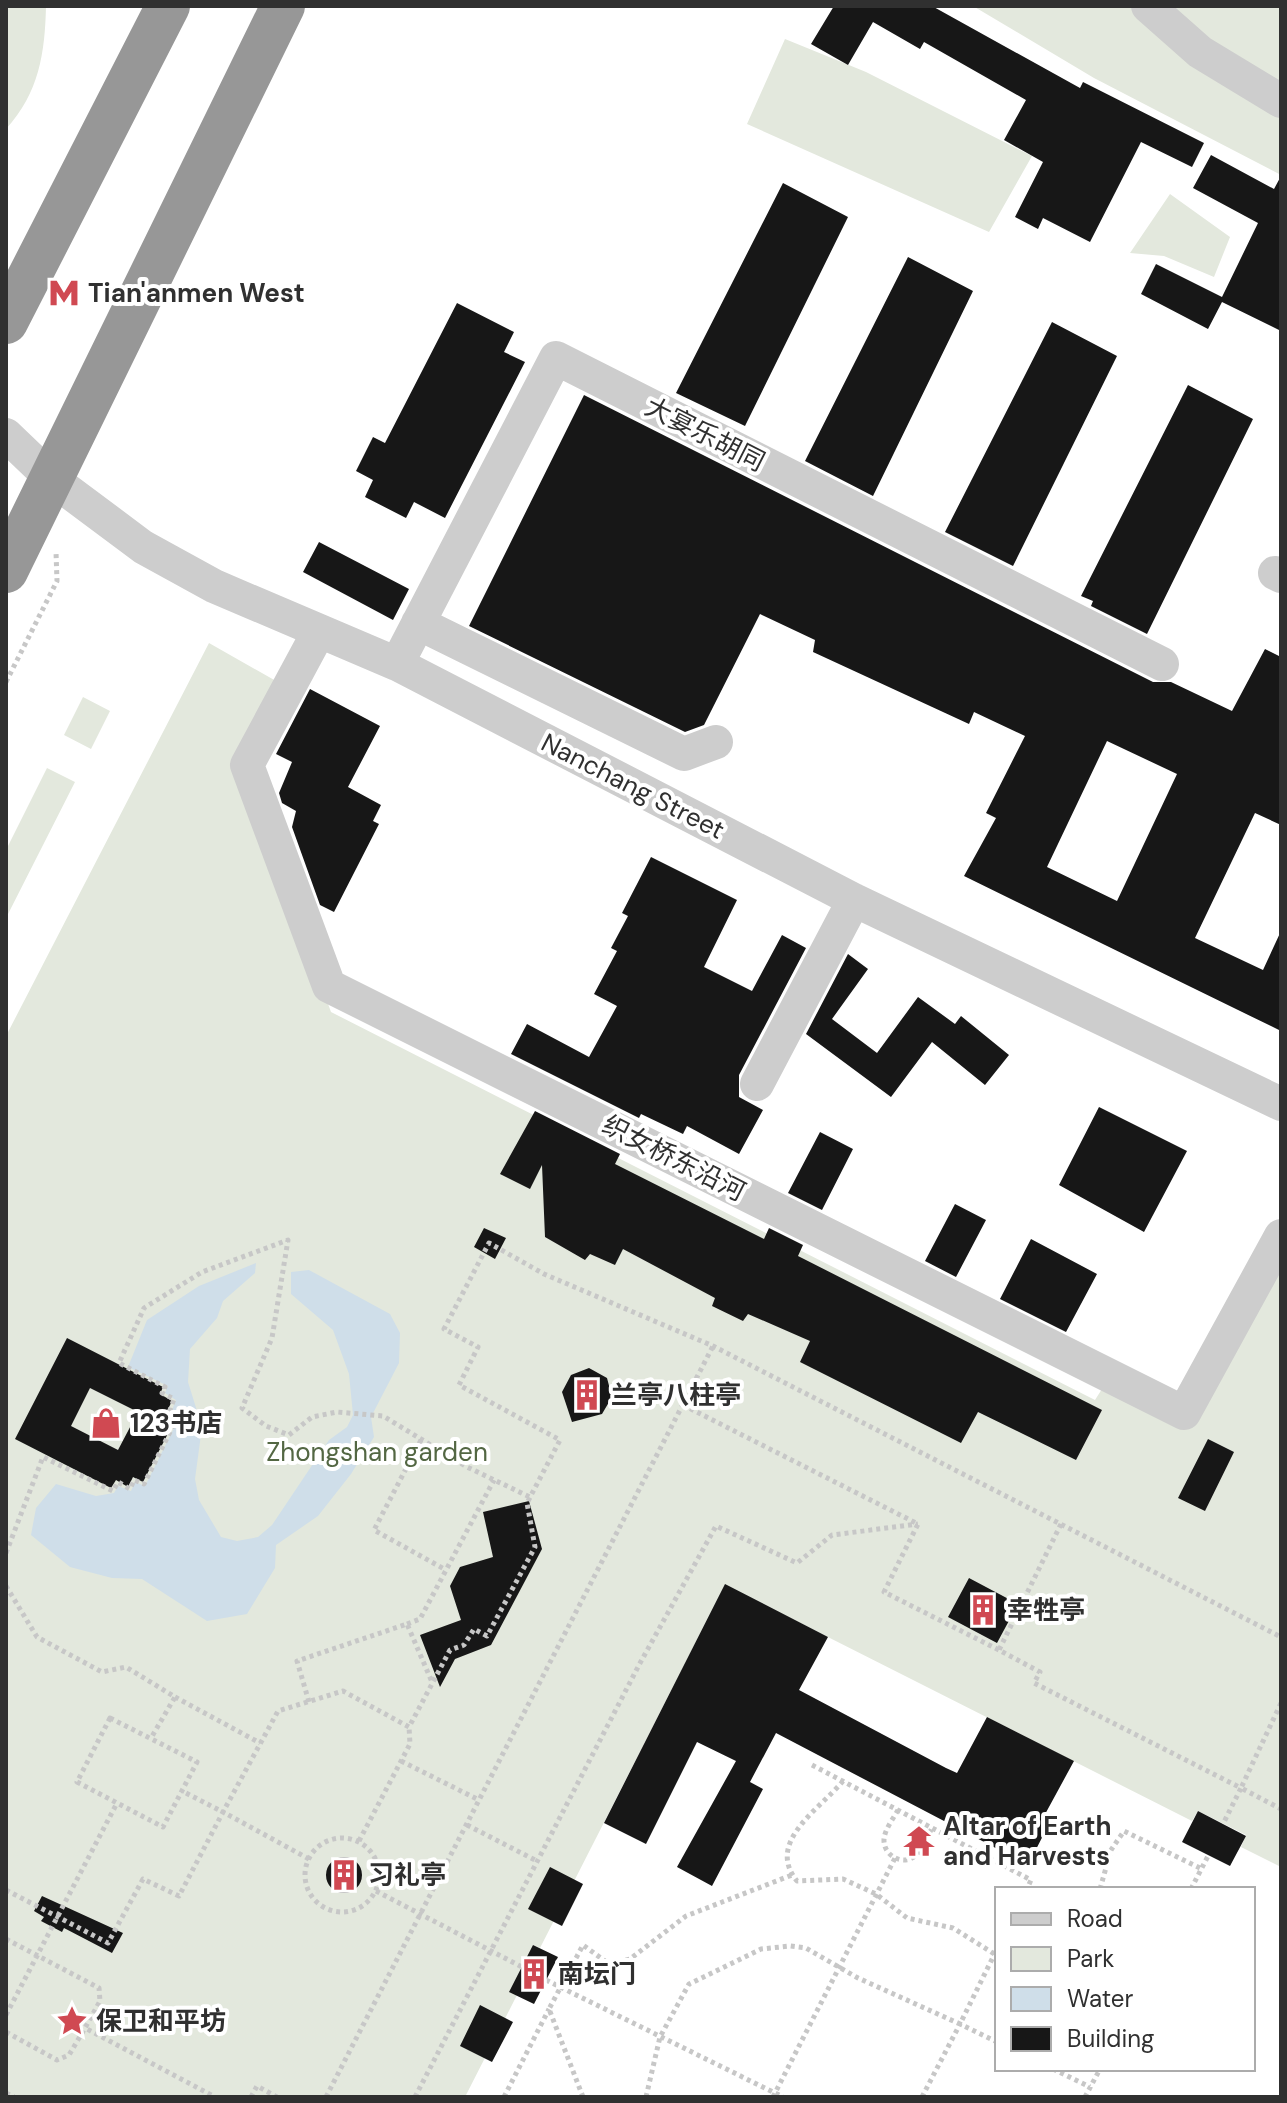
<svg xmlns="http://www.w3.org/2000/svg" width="1287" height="2103" font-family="'DM Sans','Noto Sans SC',sans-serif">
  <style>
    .green { fill: #e3e8dd }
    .water { fill: #cfdee9 }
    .building { fill: #171717; fill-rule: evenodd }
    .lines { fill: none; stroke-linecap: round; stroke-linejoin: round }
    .path { stroke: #c7c7c7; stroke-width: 5; stroke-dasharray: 4 4; stroke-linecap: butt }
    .minor { stroke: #cdcdcd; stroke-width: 34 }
    .highway { stroke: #979797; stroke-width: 44 }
    .labels { text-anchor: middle; stroke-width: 8; stroke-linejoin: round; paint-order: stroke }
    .poi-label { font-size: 26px; font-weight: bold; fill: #303030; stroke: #fff; text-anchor: start }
    .street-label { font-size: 26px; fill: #303030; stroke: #fff }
    .park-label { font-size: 26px; fill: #536743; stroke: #fff }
  </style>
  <rect width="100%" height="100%" fill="#fff"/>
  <path class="green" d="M6,6H46C45,53 39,93 6,129Z
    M973,6H1281V175L1094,78Z
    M785,39L866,72L1032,156L989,232L747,124Z
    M1170,194L1230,237L1214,277L1164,256L1130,253Z
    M209,643L276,681L238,757L331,1012L1095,1400L1107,1381L1191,1422L1281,1252V1867L1241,1847L1246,1835L1198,1811L1192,1821L725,1585L540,1948L533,1945L517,1995L465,2097H6V1036Z
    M83,697L110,711L91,749L64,735Z
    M47,768L75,782L6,918V850Z"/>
  <path class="water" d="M256,1263L255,1273L223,1301L217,1318L190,1349L188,1382L202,1427L195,1479L199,1500L221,1537L237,1541L258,1537L272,1525L329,1440L347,1427L353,1415L349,1374L333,1330L291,1294V1272L309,1270L390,1314L400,1333L399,1363L371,1417L374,1437L351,1474L318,1516L276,1545L275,1568L247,1614L207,1621L142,1579L112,1578L70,1567L31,1535L36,1508L56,1484L96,1496L114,1493L118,1486L131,1491L135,1482L145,1486L181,1414L172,1410L176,1400L165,1393L168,1386L128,1367L147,1320L199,1286Z"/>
  <path class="building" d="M834,6H932L1080,88L1083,82L1204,143L1192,167L1141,142L1090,242L1043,218L1038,229L1015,217L1043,162L1004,140L1026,100L924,42L920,49L873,22L848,65L811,44Z
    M1211,155L1274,189L1281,176V331L1222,302L1208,329L1141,294L1156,264L1222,297L1258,223L1193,188Z
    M783,183L848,217L745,426L676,393Z
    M908,257L973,291L873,496L805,461Z
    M457,303L514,332L504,352L525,362L445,518L414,502L406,518L365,497L373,480L356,471L373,437L385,443Z
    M1052,322L1117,356L1013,566L945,532Z
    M1188,385L1253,419L1147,634L1091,606L1093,601L1081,596Z
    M584,395L1153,682H1171L1232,711L1265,649L1281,657V825L1255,813L1195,938L1263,970L1281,931V1031L964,876L996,818L986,813L1025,736L974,712L969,724L813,652L815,640L760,614L704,725L685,732L469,626ZM1107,741L1177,774L1117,901L1047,867Z
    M319,542L409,589L393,620L303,572Z
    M310,689L380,726L348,787L381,805L373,821L379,824L334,912L320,905L292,827L296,811L282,803L279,793L292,762L276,754Z
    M651,857L737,900L704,967L752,991L782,935L806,948L739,1075V1097L763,1110L739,1154L687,1126L683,1134L641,1114L639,1118L511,1054L527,1024L589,1057L617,1006L594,994L617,951L611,948L628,916L622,913Z
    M848,954L868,969L832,1019L877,1053L918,997L955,1024L961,1016L1009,1055L985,1085L932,1042L891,1097L806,1034Z
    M1099,1107L1187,1151L1144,1232L1059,1185Z
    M535,1111L620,1154L615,1164L764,1239L769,1228L803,1245L798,1256L1102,1410L1076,1460L978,1412L961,1443L800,1362L810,1341L748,1314L743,1321L712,1306L715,1298L623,1249L615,1265L590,1254L585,1260L545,1237L542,1165L530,1189L500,1174Z
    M820,1132L853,1149L822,1210L788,1193Z
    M955,1204L986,1220L956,1277L925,1261Z
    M484,1228L506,1238L495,1259L474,1247Z
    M1031,1239L1097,1274L1066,1332L1000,1299Z
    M67,1338L163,1387L160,1394L172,1401L167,1411L177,1416L143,1482L133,1477L128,1487L116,1480L111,1488L15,1439ZM90,1388L138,1412L118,1450L71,1426Z
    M589,1368L607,1378L612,1397L602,1414L572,1422L562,1392L571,1375Z
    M1208,1439L1234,1452L1205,1511L1178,1498Z
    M529,1501L542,1549L491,1645L455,1659L440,1687L420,1635L461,1620L450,1586L460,1567L493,1557L483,1512Z
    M969,1578L1018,1604L997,1643L948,1617Z
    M725,1584L828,1637L799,1690L946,1768L957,1773L987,1717L1074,1761L1043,1818L1050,1822L1028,1865L776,1733L750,1782L763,1789L712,1886L677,1867L736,1761L697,1742L646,1844L604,1823Z
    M1198,1811L1246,1836L1230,1866L1182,1842Z
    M326 1875a18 18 0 1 1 36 0a18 18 0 1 1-36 0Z
    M550,1867L583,1884L562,1926L528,1909Z
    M42,1896L123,1933L112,1953L64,1928L62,1932L41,1921L44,1917L34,1911Z
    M533,1945L558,1957L534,2004L509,1992Z
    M480,2005L513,2022L492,2062L460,2046Z"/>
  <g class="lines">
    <path class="path" d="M6,682L57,581L56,552
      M683,1405L918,1524L884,1592L999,1650
      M421,1440L374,1530L446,1570
      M1061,1524L999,1650L1040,1672L1034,1683L1241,1788L1223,1824
      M6,1553L43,1457L113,1491L118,1482L130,1489L134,1480L144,1484L179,1414L170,1410L174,1399L162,1393L165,1387L119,1363L144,1308L202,1272L288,1240L272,1338L242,1408L266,1426L289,1435L312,1417L337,1412L383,1416L467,1467L530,1497
      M6,1586L37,1637L102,1672L126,1667L175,1697L151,1738
      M407,1624L420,1619L494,1480
      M175,1697L260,1743
      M309,1702L297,1661L407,1624L432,1682
      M1281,1703L1241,1788L1281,1809
      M110,1718L197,1762L163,1827L77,1782Z
      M401,1761L479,1800
      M812,1765L1031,1880L1027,1889
      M843,1781C820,1809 765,1842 797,1881L843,1879L876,1894L907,1918L953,1928L996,1955
      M898,1810C893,1819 885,1829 884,1839C883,1856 903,1866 915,1856C923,1849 927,1837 932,1828
      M467,1825L537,1861
      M305 1875a37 37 0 1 1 74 0a37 37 0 1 1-74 0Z
      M359,1841L410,1744L409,1727
      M309,1859L223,1812L278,1711L343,1691L409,1727L450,1650L464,1645L474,1629L487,1636L535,1547L527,1503L560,1440L459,1385L478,1347L444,1329L489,1243L544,1274L713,1346L1281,1637
      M1100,1889L1111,1850L1124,1831L1202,1869
      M1191,1889L1208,1856
      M6,1890L108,1943L143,1879L179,1896L223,1812L182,1791
      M376,1891L522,1967
      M6,1939L99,1988L100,2001L85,2028L215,2097
      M546,1980L783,2097
      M6,2015L117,1803
      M6,2032L57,2060L69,2055L85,2028
      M1053,2069L1090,2087
      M6,2093L14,2097
      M251,2097L257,2086L277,2097
      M326,2097L713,1346
      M415,2097L639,1665L716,1526L797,1563L832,1535L918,1524
      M504,2097L549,2009
      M583,2097L549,2009L583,1945L609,1964L630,1959L686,1916L792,1875
      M646,2097L660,2037L689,1984L761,1949L790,1946L806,1948L858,1978L960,2024L997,1949
      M773,2097L895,1858
      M922,2097L960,2024L997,2042
      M1085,2097L1100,2069"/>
    <path class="minor" d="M1148,6L1200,52L1281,101
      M6,435L52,479L143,547L214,586L397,664L854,900L1281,1104
      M1275,573L1281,576
      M418,623L684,754L716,742
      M318,633L247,765L329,986L1184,1413L1281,1236
      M397,664L556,358L1162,664
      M757,1084L854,900"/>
    <path class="highway" d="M6,322L168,6
      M6,571L283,6"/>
  </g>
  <defs>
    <symbol id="metro-bare" viewBox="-9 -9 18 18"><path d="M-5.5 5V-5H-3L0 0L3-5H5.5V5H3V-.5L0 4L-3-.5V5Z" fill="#d04952" stroke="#fff" stroke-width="2.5" paint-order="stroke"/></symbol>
    <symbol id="building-bare" viewBox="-9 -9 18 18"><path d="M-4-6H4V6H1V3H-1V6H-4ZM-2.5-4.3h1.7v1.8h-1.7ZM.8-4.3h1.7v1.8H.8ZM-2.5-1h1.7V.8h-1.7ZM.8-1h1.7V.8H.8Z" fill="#d04952" stroke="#fff" stroke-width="2.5" paint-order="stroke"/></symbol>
    <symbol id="shop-bare" viewBox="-9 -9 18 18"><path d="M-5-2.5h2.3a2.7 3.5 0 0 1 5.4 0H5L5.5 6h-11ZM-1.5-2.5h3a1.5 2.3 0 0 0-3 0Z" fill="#d04952" stroke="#fff" stroke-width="2.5" paint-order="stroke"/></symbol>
    <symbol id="temple-bare" viewBox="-9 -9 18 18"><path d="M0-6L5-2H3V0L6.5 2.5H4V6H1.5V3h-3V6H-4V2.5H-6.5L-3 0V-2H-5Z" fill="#d04952" stroke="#fff" stroke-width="2.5" paint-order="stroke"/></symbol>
    <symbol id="sight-bare" viewBox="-9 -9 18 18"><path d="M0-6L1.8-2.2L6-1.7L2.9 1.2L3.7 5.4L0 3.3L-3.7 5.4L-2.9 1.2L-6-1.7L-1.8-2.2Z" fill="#d04952" stroke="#fff" stroke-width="2.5" paint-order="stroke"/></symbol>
  </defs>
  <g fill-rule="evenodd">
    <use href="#metro-bare" x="42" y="271" width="44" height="44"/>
    <use href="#building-bare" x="565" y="1373" width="44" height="44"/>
    <use href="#shop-bare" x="84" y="1401" width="44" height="44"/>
    <use href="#building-bare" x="961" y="1588" width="44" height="44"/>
    <use href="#temple-bare" x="897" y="1819" width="44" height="44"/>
    <use href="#building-bare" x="322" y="1853" width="44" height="44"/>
    <use href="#building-bare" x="512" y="1952" width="44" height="44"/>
    <use href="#sight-bare" x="50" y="1999" width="44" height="44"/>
  </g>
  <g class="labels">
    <g class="poi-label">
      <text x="88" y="302">Tian'anmen West</text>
      <text x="611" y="1404">兰亭八柱亭</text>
      <text x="130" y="1432">123书店</text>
      <text x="1007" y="1619">幸牲亭</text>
      <text x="943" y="1835">Altar of Earth<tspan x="943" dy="30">and Harvests</tspan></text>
      <text x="368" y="1884">习礼亭</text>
      <text x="558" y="1983">南坛门</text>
      <text x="96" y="2030">保卫和平坊</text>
    </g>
    <g class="street-label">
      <text transform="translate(705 434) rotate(27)" y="9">大宴乐胡同</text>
      <text transform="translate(633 786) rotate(27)" y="9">Nanchang Street</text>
      <text transform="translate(674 1158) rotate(27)" y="9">织女桥东沿河</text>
    </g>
    <g class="park-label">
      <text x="377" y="1461">Zhongshan garden</text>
    </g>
  </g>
  <rect width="1287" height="2103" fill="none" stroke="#303030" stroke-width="16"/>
  <rect x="995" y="1887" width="260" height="184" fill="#ffffff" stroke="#acacac" stroke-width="2"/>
  <rect x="1011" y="1913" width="40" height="12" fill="#cdcdcd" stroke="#acacac" stroke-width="2"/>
  <text x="1067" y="1927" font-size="24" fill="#303030">Road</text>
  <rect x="1011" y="1947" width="40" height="24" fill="#e3e8dd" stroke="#acacac" stroke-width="2"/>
  <text x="1067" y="1967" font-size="24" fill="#303030">Park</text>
  <rect x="1011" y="1987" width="40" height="24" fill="#cfdee9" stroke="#acacac" stroke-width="2"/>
  <text x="1067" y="2007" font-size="24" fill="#303030">Water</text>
  <rect x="1011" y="2027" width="40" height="24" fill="#171717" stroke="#acacac" stroke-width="2"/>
  <text x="1067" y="2047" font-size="24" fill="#303030">Building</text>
</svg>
